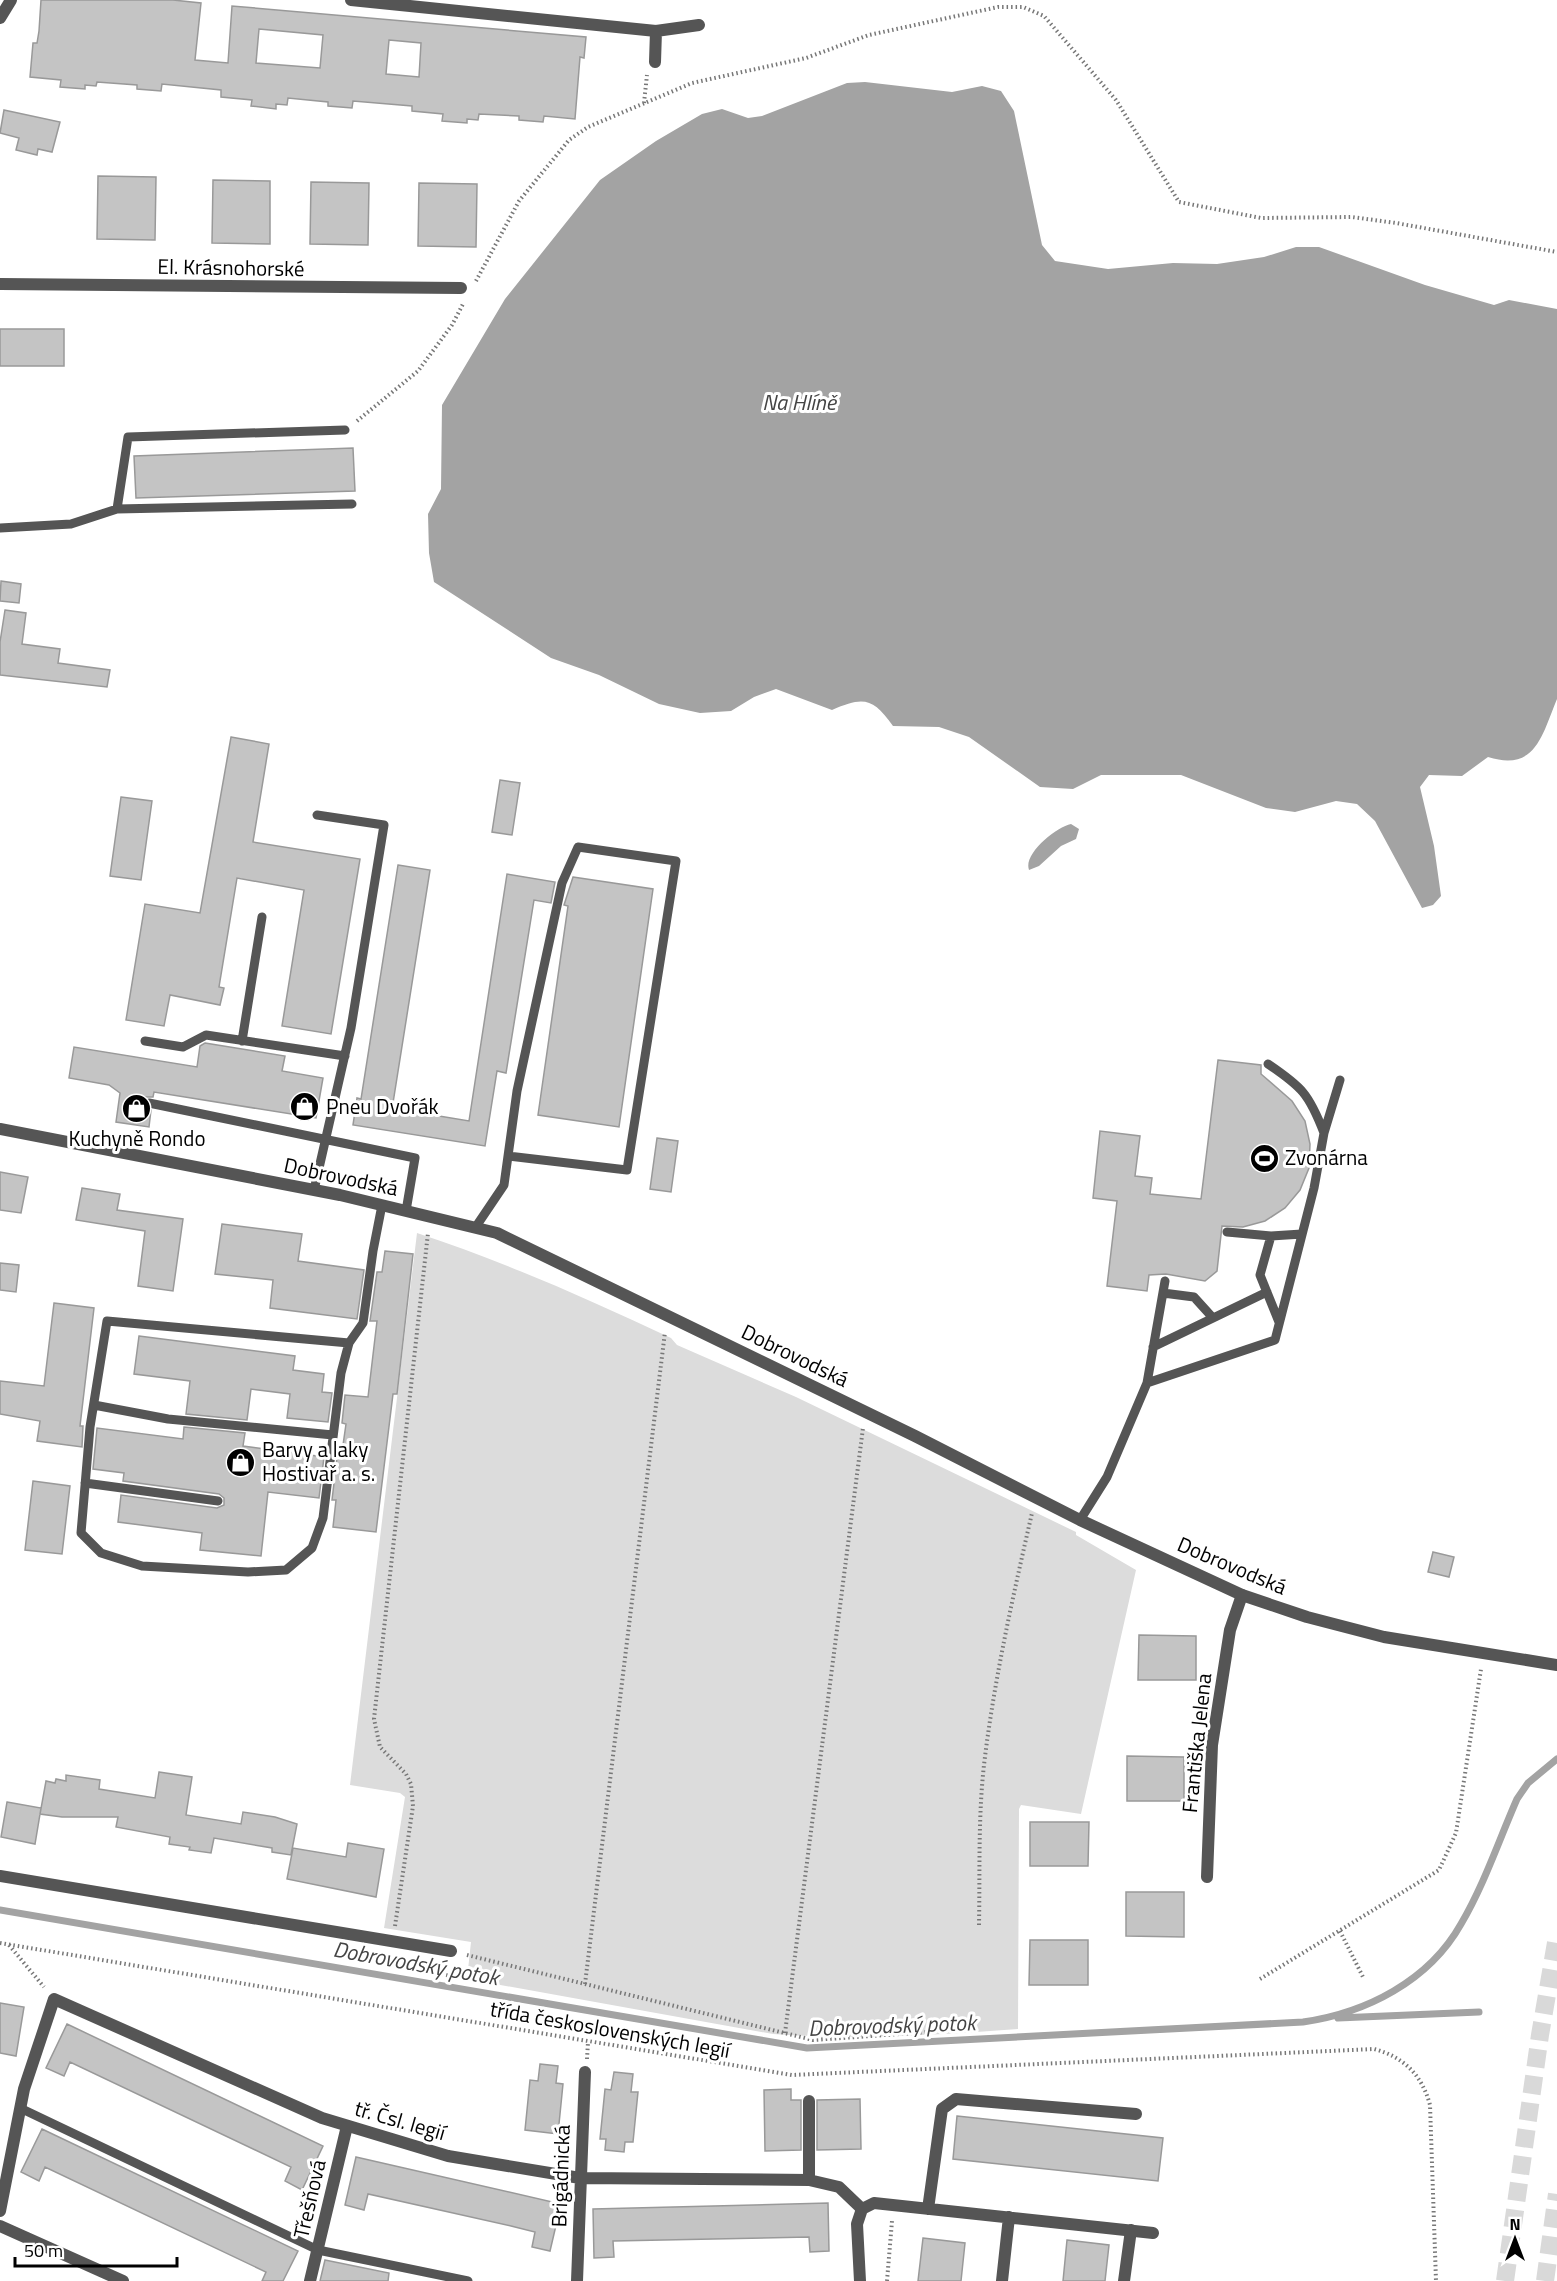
<svg xmlns="http://www.w3.org/2000/svg" width="1557" height="2281" font-family="'Titillium Web',sans-serif">
  <style>
    .green { fill: #dcdcdc }
    .water { fill: #a3a3a3 }
    .lines { fill: none; stroke-linecap: round; stroke-linejoin: round }
    .stream { stroke: #a3a3a3; stroke-width: 7 }
    .building { fill: #c4c4c4; stroke: #999; stroke-width: 1.5; fill-rule: evenodd }
    .motorway-tunnel { stroke: #d9d9d9; stroke-width: 18; stroke-dasharray: 18 9; stroke-linecap: butt }
    .path { stroke: #777; stroke-width: 4; stroke-dasharray: 1.5 3; stroke-linecap: butt }
    .service { stroke: #555; stroke-width: 9 }
    .minor { stroke: #555; stroke-width: 12 }
    .tertiary { stroke: #555; stroke-width: 12 }
    .labels { text-anchor: middle; stroke-width: 6; stroke-linejoin: round; paint-order: stroke }
    .street-label { font-size: 21px; fill: #000; stroke: #fff }
    .poi-label { font-size: 21px; fill: #000; stroke: #fff; text-anchor: start }
    .water-label { font-size: 22px; font-style: italic; fill: #444; stroke: #fff }
  </style>
  <rect width="100%" height="100%" fill="#fff"/>
  <path class="green" d="M417,1233C505,1262 588,1299 671,1338L677,1345L796,1397L1076,1532V1535L1136,1570L1081,1814L1021,1805L1019,1809L1018,2029C936,2035 855,2040 773,2034L467,1979L471,1942L384,1928L405,1797L400,1793L350,1785Z"/>
  <path class="water" d="M865,82L952,92L982,86L1001,91L1014,111L1042,245L1055,261L1108,269L1173,263L1217,264L1264,257L1296,247H1319L1425,285L1494,305L1509,300L1557,309V699C1542,735 1536,772 1488,757L1462,776L1429,775L1420,787L1434,846L1441,896L1433,905L1422,908L1375,821L1357,804L1336,801L1295,812L1266,808L1181,775H1101L1073,789L1040,787L969,737L939,727L893,726C873,698 864,696 832,710L776,689L754,697L731,711L700,713L659,704L599,675L551,658L434,582L429,553L428,514L441,489L442,405L505,299L600,180L656,141L702,114L722,109L748,118L762,116L847,83Z
    M1071,824L1079,829L1076,839L1061,846L1039,866L1029,870C1023,854 1056,827 1071,824Z"/>
  <g class="lines">
    <path class="stream" d="M0,1910L807,2048L1303,2022C1366,2013 1429,1981 1461,1924C1484,1885 1499,1840 1517,1799L1528,1783L1557,1759
      M1338,2018L1479,2012"/>
  </g>
  <path class="building" d="M41,0H173L201,3L195,60L228,63L232,6L586,37L584,58L580,57L575,119L544,116L543,122L519,120V116L479,114L478,120L467,119V123L442,121L443,114L412,111V106L353,101L352,108L328,106V102L288,98L287,105L276,104V109L251,106L252,100L221,97V90L162,84L161,91L137,89V85L97,82L96,86L85,85V89L60,87L61,80L30,77L33,43H37L39,31ZM259,29L323,35L320,68L256,63ZM389,40L421,43L419,77L386,74Z
    M4,110L60,122L52,152L38,149L37,155L16,150L19,138L0,133Z
    M98,176L156,177L155,240L97,239Z
    M213,180L270,181V244L212,243Z
    M311,182L369,183L368,245L310,244Z
    M419,183L477,184L476,247L418,246Z
    M0,329H64V366H0Z
    M353,448L355,491L136,498L134,456Z
    M1,581L21,584L19,603L0,601Z
    M5,610L26,613L22,644L60,649L58,663L110,670L107,687L0,675V642Z
    M231,737L269,744L253,842L360,859L331,1034L282,1026L304,890L237,878L219,987L224,988L220,1005L170,995L164,1026L126,1020L145,904L200,913Z
    M500,780L520,783L512,835L492,832Z
    M121,797L152,801L141,880L110,876Z
    M398,865L430,870L393,1103L397,1104V1109L469,1121L507,874L555,882L551,903L534,900L506,1073L497,1071L485,1146L353,1125L357,1098L361,1099Z
    M573,877L653,889L619,1127L538,1115L568,906L564,905Z
    M205,1043L285,1056L282,1071L323,1078L316,1118L154,1092L153,1097H146L142,1102L144,1108L151,1110L149,1127L116,1122L120,1093L109,1085L69,1078L74,1047L197,1067L200,1046Z
    M1218,1060L1261,1065V1074L1292,1101L1305,1121L1310,1144L1309,1168L1300,1190L1285,1208L1265,1221L1243,1227L1222,1226L1217,1271L1205,1281L1166,1274L1149,1275L1147,1291L1107,1286L1117,1201L1093,1198L1100,1131L1140,1136L1135,1176L1152,1178L1150,1194L1201,1199Z
    M657,1138L678,1141L671,1192L650,1189Z
    M0,1172L28,1177L21,1213L0,1210Z
    M82,1188L120,1194L117,1210L183,1219L173,1291L138,1286L145,1231L76,1220Z
    M222,1224L302,1234L298,1261L364,1270L357,1319L270,1308L273,1280L215,1274Z
    M385,1251L413,1254L397,1394H393L376,1532L333,1527L336,1500H332L337,1458L341,1459L346,1424L342,1423L345,1395L368,1397L377,1321H370L377,1272H382Z
    M0,1263L19,1265L16,1292L0,1290Z
    M54,1303L94,1308L80,1426H83L82,1447L37,1441L40,1421L0,1414V1381L44,1386Z
    M139,1336L295,1356L293,1370L324,1374L322,1392L332,1393L328,1422L287,1418L290,1394L251,1389L247,1420L186,1414L190,1381L134,1374Z
    M184,1427L245,1433L243,1446L324,1457L319,1498L268,1492L261,1556L200,1550L202,1533L118,1522L121,1495L217,1508L224,1505V1498L219,1494L123,1481L124,1473L93,1469L97,1428L183,1439Z
    M33,1481L70,1486L62,1554L25,1550Z
    M1433,1552L1454,1557L1449,1577L1428,1572Z
    M1139,1635L1196,1636V1680H1138Z
    M1127,1756L1184,1757V1801H1127Z
    M159,1772L192,1777L186,1815L241,1824L243,1812L275,1817L297,1824L291,1855L272,1852V1848L214,1838L211,1853L189,1850L190,1847L169,1844L170,1837L116,1827L118,1817H62L40,1814L46,1781L55,1783L56,1779L66,1781V1775L100,1780L99,1789L155,1798Z
    M7,1802L41,1808L35,1844L1,1837Z
    M1030,1822H1089L1088,1866H1030Z
    M348,1843L384,1849L376,1897L287,1879L293,1848L346,1857Z
    M1126,1892H1184V1937L1126,1936Z
    M1030,1940H1088V1985H1029Z
    M0,2003L24,2007L16,2056L0,2053Z
    M67,2024L323,2146L302,2190L285,2181L291,2167L70,2062L64,2076L46,2068Z
    M540,2064L558,2066L556,2083L563,2084L558,2134L525,2130L530,2080L538,2081Z
    M614,2072L633,2074L631,2092H638L633,2142H625L624,2152L605,2150L606,2139H600L605,2089L611,2090Z
    M791,2089V2100H801V2150L765,2151L764,2090Z
    M860,2099L861,2149L817,2150V2100Z
    M957,2116L1163,2138L1158,2181L953,2159Z
    M42,2129L298,2251L283,2281H262L266,2272L45,2167L39,2181L21,2172Z
    M356,2157L561,2204L550,2251L532,2247L535,2232L511,2226L368,2194L364,2210L345,2205Z
    M828,2203L829,2251L810,2252L809,2237L613,2241L614,2257L594,2258L593,2209Z
    M923,2238L965,2243L961,2281H918Z
    M1067,2240L1109,2245L1105,2281H1063Z
    M325,2260L389,2273L388,2281H320Z"/>
  <g class="lines">
    <path class="motorway-tunnel" d="M1505,2281L1540,2035L1557,1937
      M1545,2281L1557,2194"/>
    <path class="path" d="M644,103L647,75
      M476,281L519,201L569,140L588,127L692,83L806,58L869,35L998,7H1023L1044,16L1116,100L1179,202L1261,218L1352,217L1396,223L1557,252
      M357,421L418,371L452,325L463,304
      M979,1925C980,1872 978,1818 984,1765C994,1680 1013,1596 1032,1513
      M395,1926L413,1806L411,1784L406,1774L380,1747L374,1719L428,1233
      M1340,1931L1363,1977
      M0,1943L792,2075L1374,2049C1404,2057 1422,2075 1430,2105L1436,2281
      M9,1945L44,1987
      M467,1955L813,2040L929,2032
      M432,1963L434,1973L451,1976L455,1968
      M1260,1979L1439,1870L1456,1833L1481,1669
      M585,1984L665,1332
      M785,2033L863,1428
      M587,2059L588,2042
      M887,2281L892,2221"/>
    <path class="service" d="M117,509L128,437L345,430
      M0,528L71,524L117,509L352,504
      M145,1041L183,1047L206,1035L345,1056
      M242,1041L262,917
      M1268,1064C1302,1087 1309,1094 1324,1133
      M149,1103L415,1158L406,1211
      M314,1190L351,1028L384,825L317,815
      M475,1228L504,1185L517,1091L562,883L578,847L676,861L627,1170L508,1156
      M1227,1232L1271,1236L1302,1234
      M1271,1236L1260,1275L1279,1322
      M1163,1293L1194,1297L1213,1318
      M349,1343L341,1373L323,1518L312,1548L286,1570L248,1572L142,1566L101,1553L81,1533L90,1427L107,1321L349,1343L363,1323L373,1251L382,1205
      M1153,1347L1267,1292
      M1147,1383L1275,1340L1314,1188L1324,1133L1340,1080
      M94,1405L168,1419L333,1435
      M85,1483L218,1501
      M1080,1520L1107,1477L1147,1383L1165,1281
      M20,2108L318,2250L468,2281"/>
    <path class="minor" d="M351,0L656,31L699,25
      M655,62L656,31
      M0,284L461,288
      M0,1876L451,1951
      M1207,1877L1212,1745L1230,1630L1242,1595
      M809,2180V2101
      M862,2209L874,2203L1153,2233
      M928,2209L942,2109L956,2099L1136,2114
      M0,2211L24,2089L54,1999L322,2118L448,2156L580,2178L809,2180L839,2187L862,2209
      M0,2226L123,2281
      M310,2281L347,2126
      M577,2281L585,2072
      M860,2281L857,2224L862,2209
      M1002,2281L1009,2217
      M1124,2281L1131,2230"/>
    <path class="tertiary" d="M0,18L11,0
      M0,1129L340,1195L497,1233L915,1436L1080,1520L1242,1595L1307,1617L1384,1637L1557,1665"/>
  </g>
  <defs>
    <symbol id="shop-disc" viewBox="-11 -11 22 22"><circle r="9.5" fill="#000" stroke="#fff"/><path d="M-5-2.5h2.3a2.7 3.5 0 0 1 5.4 0H5L5.5 6h-11ZM-1.5-2.5h3a1.5 2.3 0 0 0-3 0Z" fill="#fff"/></symbol>
    <symbol id="stadium-disc" viewBox="-11 -11 22 22"><circle r="9.5" fill="#000" stroke="#fff"/><path d="M0-5a6.5 5 0 1 0 0 10a6.5 5 0 1 0 0-10ZM-3.5-1.8h7v3.6h-7Z" fill="#fff"/></symbol>
  </defs>
  <g fill-rule="evenodd">
    <use href="#shop-disc" x="288" y="1090" width="33" height="33"/>
    <use href="#shop-disc" x="120" y="1092" width="33" height="33"/>
    <use href="#stadium-disc" x="1248" y="1142" width="33" height="33"/>
    <use href="#shop-disc" x="224" y="1446" width="33" height="33"/>
  </g>
  <g class="labels">
    <g class="street-label">
      <text transform="translate(231 268) rotate(1)" y="7">El. Krásnohorské</text>
      <text transform="translate(341 1177) rotate(12)" y="7">Dobrovodská</text>
      <text transform="translate(795 1356) rotate(26)" y="7">Dobrovodská</text>
      <text transform="translate(1232 1566) rotate(23)" y="7">Dobrovodská</text>
      <text transform="translate(1197 1743) rotate(-84)" y="7">Františka Jelena</text>
      <text transform="translate(610 2030) rotate(10)" y="7">třída československých legií</text>
      <text transform="translate(400 2121) rotate(16)" y="7">tř. Čsl. legií</text>
      <text transform="translate(561 2176) rotate(-88)" y="7">Brigádnická</text>
      <text transform="translate(310 2199) rotate(-77)" y="7">Třešňová</text>
    </g>
    <g class="poi-label">
      <text x="326" y="1114">Pneu Dvořák</text>
      <text x="137" y="1146" text-anchor="middle">Kuchyně Rondo</text>
      <text x="1285" y="1165">Zvonárna</text>
      <text x="262" y="1457">Barvy a laky<tspan x="262" dy="24">Hostivař a. s.</tspan></text>
    </g>
    <g class="water-label">
      <text x="799" y="410">Na Hlíně</text>
      <text transform="translate(416 1963) rotate(10)" y="8">Dobrovodský potok</text>
      <text transform="translate(892 2025) rotate(-2)" y="8">Dobrovodský potok</text>
    </g>
  </g>
  <g transform="translate(1515 2239)" stroke="#ffffff" stroke-width="4.5" paint-order="stroke">
  <path d="M0-4.5L10 22L0 15L-10 22Z" fill="#000000"/>
  <text y="-9" font-size="16" font-weight="bold" text-anchor="middle" fill="#000000">N</text>
  </g>
  <path d="M15 2257v9h162v-9" fill="none" stroke="#000000" stroke-width="3"/>
  <text x="24" y="2257" font-size="18" fill="#000000" stroke="#ffffff" stroke-width="4.5" paint-order="stroke">50 m</text>
</svg>
